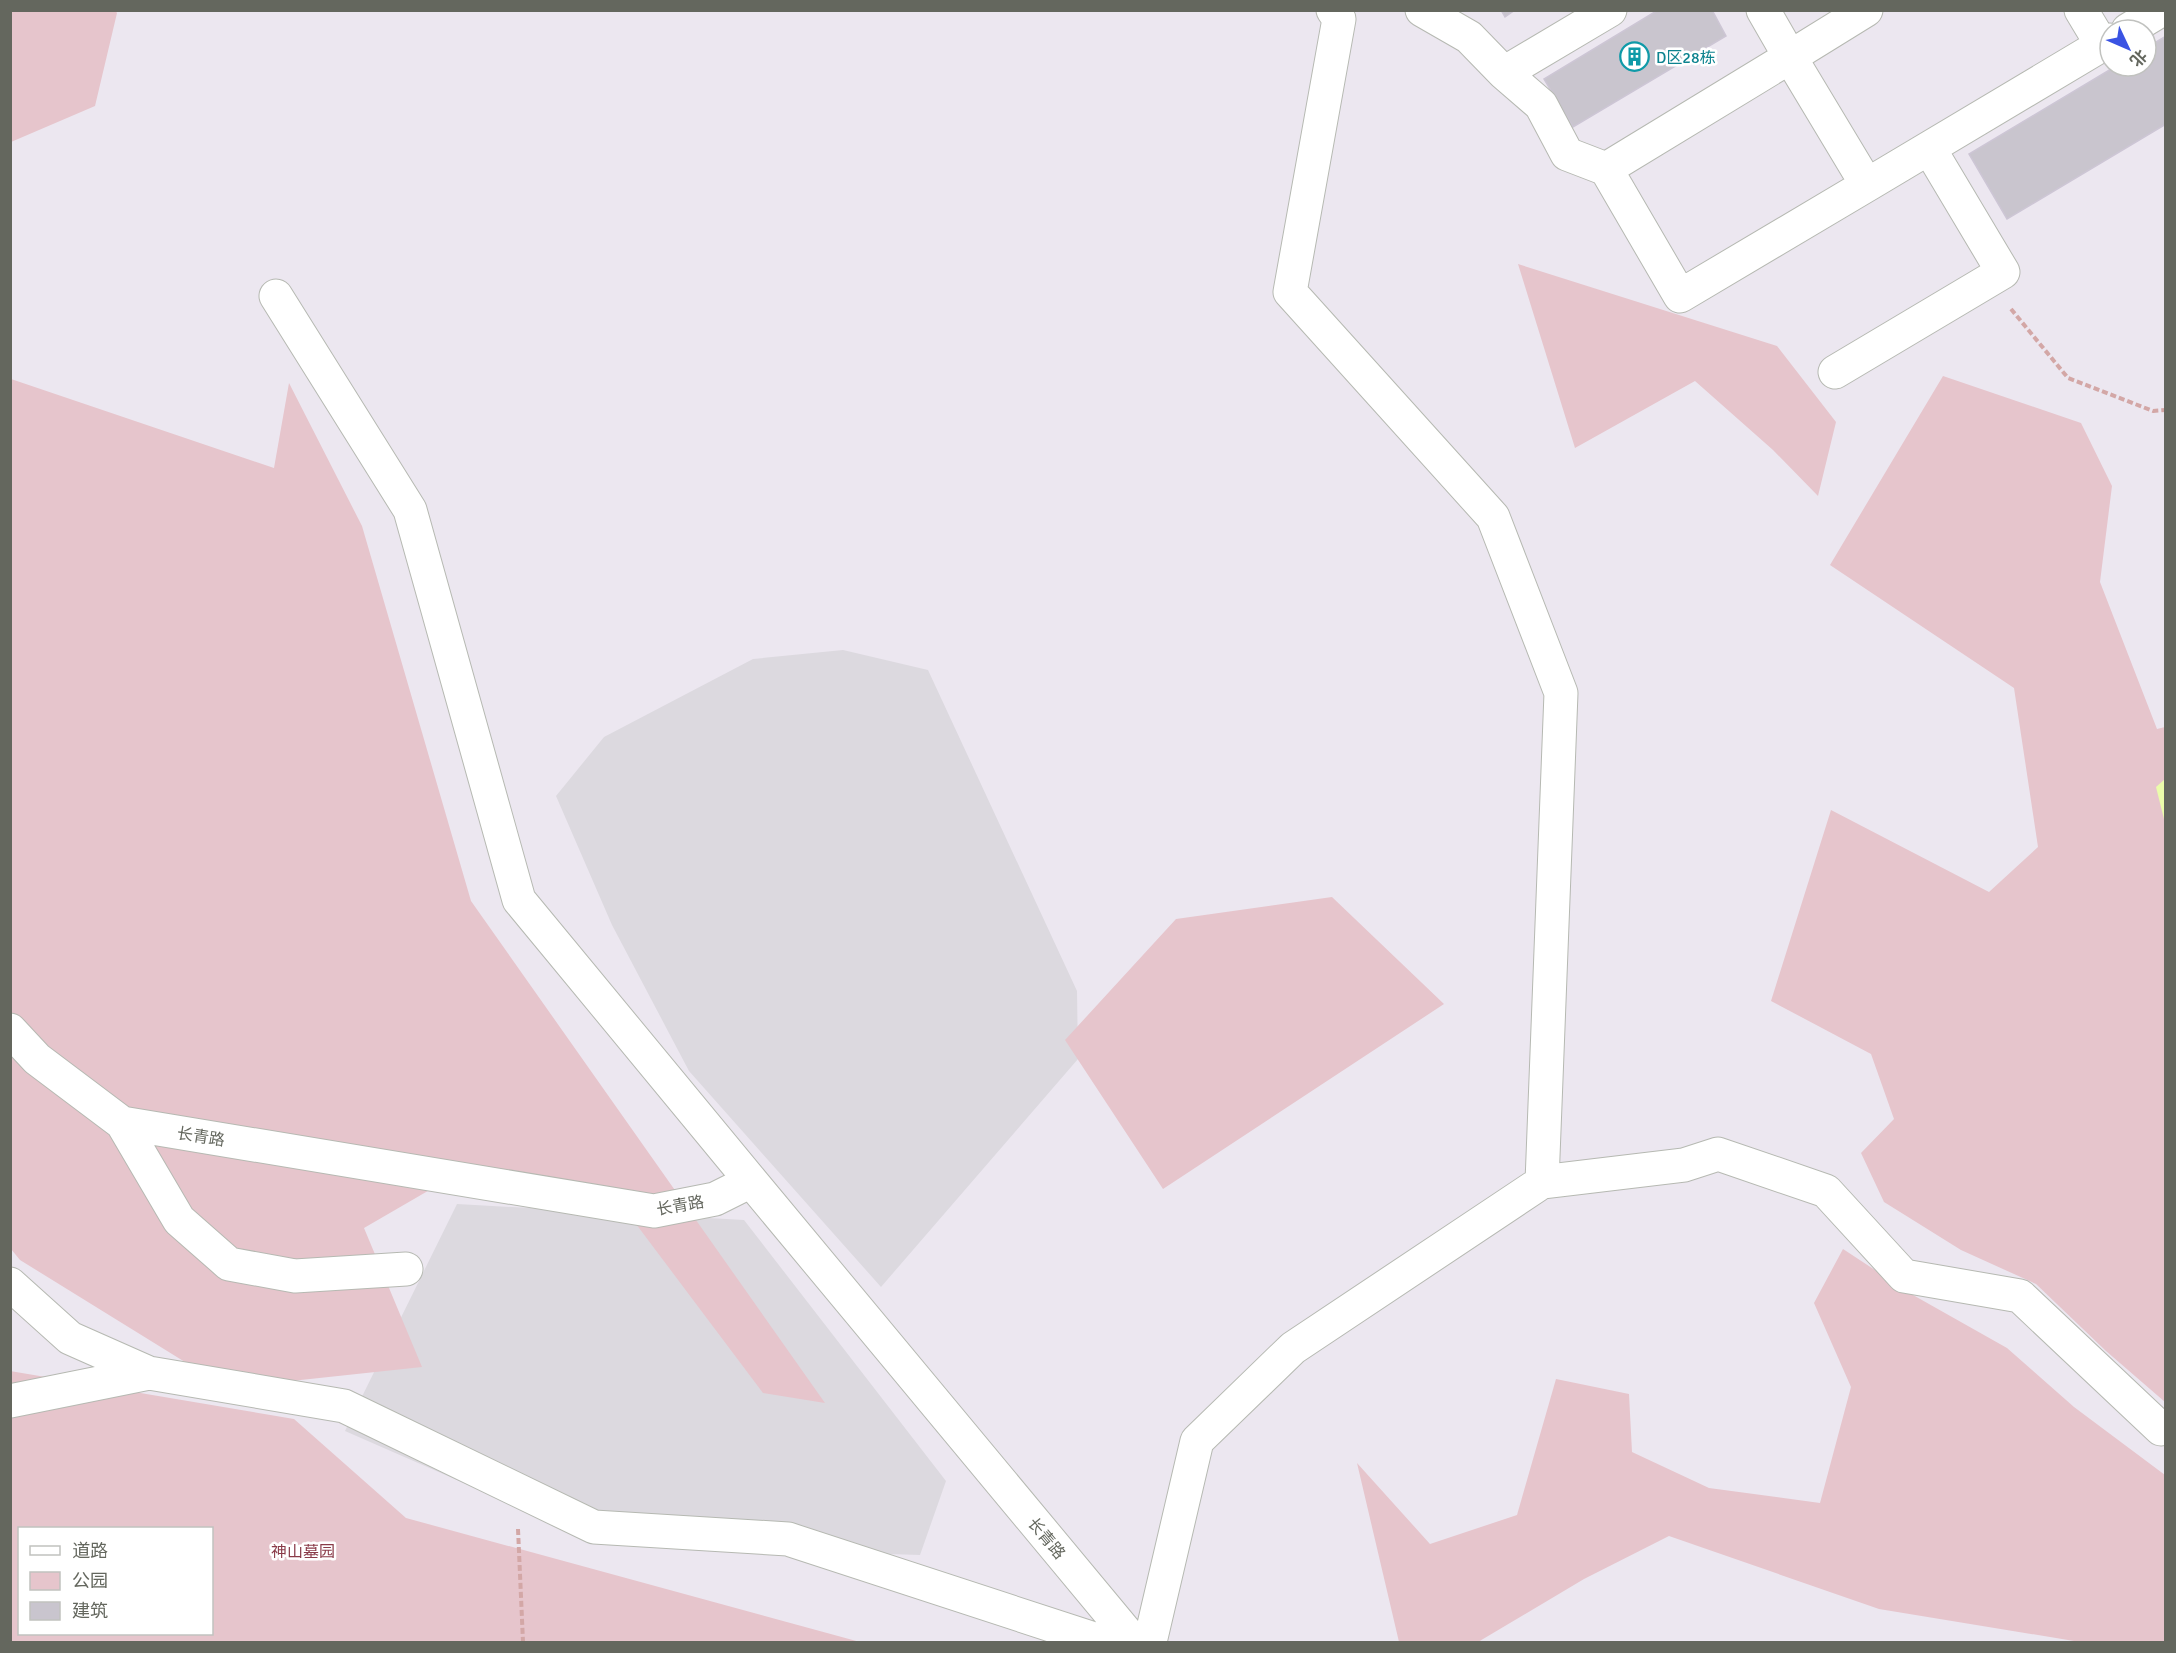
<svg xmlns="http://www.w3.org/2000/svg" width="2176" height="1653" font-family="Signika,'Noto Sans SC',sans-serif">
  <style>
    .industrial { fill: #dcd9df }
    .green { fill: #e6c5cc; fill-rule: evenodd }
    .water { fill: #ebfcab }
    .building { fill: #c9c5ce; stroke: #cdc6d5; stroke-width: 1.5 }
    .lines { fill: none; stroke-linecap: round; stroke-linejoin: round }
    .minor-casing { stroke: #b6b9b2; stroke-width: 35 }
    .path { stroke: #d3a7a6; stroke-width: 4; stroke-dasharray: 6 3; stroke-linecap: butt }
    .minor { stroke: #fff; stroke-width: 33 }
    .labels { text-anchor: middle; stroke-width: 5; stroke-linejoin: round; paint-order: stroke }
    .culture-label { font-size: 16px; fill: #0d838f; stroke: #fff; text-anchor: start }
    .street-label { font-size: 16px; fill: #64675e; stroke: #fff }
    .park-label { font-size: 16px; fill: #8a3b49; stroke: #fff }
  </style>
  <rect width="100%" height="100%" fill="#ece7f0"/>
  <path class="industrial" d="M843,650L928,670L1077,991L1078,1059L881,1287L689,1071L612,925L556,796L604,737L753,659Z
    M457,1204L744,1220L946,1481L920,1555L605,1545L345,1431Z"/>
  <path class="green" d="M11,10H115L117,13L95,106L11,142Z
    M1518,264L1777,346L1836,422L1818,496L1773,450L1695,381L1575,448Z
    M1943,376L2081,423L2112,486L2100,582L2157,729L2165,727V1402L2106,1351L2036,1284L1961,1250L1884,1202L1861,1153L1894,1119L1871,1054L1771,1001L1831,810L1989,892L2038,847L2014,688L1830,565Z
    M11,379L274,468L289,383L362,526L471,901L825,1403L763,1393L624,1208L464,1170L364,1228L422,1367L227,1388L20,1260L11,1249Z
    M1332,897L1444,1004L1163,1189L1065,1040L1176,919Z
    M1843,1249L1913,1295L2007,1348L2074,1407L2165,1475V1642H2080L1879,1609L1669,1536L1584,1579L1478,1642H1399L1357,1463L1430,1544L1517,1515L1556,1379L1629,1394L1632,1452L1709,1488L1820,1503L1851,1387L1814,1303Z
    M10,1371L294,1419L406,1518L860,1642H11ZM20,1528H212V1634H20Z"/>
  <path class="water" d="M2165,779V823L2156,787Z"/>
  <path class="building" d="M1501,10H1515L1505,17Z
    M1658,10H1712L1726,36L1573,127L1544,79Z
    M2166,36V124L2007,219L1969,154L2116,66H2146V48Z"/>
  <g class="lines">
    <defs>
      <path id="minor" d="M1422,10L1469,37L1504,73L1541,105L1567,154L1606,169L1790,57L1867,185L2110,40
        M1763,10L1790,57L1866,10
        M2081,10L2102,45
        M2128,30L2161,10
        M1504,73L1610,10
        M1606,169L1680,296L1867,185
        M276,296L410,510L519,900L751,1181
        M1835,372L2003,272L1929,148
        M10,1030L37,1059L122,1123L654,1211L715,1199L751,1181L1134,1642
        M122,1123L179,1220L229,1264L295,1276L406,1269
        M1542,1182L1684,1165L1718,1154L1826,1191L1904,1276L2020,1296L2161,1429
        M10,1284L70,1338L149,1373L344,1406L594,1527L788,1539L1103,1642
        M10,1401L149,1373
        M1150,1642L1197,1441L1293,1348L1542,1182L1561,693L1493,517L1290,292L1339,19L1333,10"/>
    </defs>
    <use href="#minor" class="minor-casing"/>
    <path class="path" d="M2011,309L2068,378L2153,411L2166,410
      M518,1529L523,1642"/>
    <use href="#minor" class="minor"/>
  </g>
  <defs>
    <symbol id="building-ring" viewBox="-11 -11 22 22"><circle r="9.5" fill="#fff" stroke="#0f9aa8" stroke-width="1.5"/><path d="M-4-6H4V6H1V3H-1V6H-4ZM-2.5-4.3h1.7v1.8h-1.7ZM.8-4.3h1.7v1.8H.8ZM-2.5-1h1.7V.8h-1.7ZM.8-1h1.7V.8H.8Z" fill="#0f9aa8"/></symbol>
  </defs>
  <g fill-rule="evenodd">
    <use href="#building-ring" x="1618" y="40" width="33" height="33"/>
  </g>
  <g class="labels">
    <g class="culture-label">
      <text x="1656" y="63">D区28栋</text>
    </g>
    <g class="street-label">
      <text transform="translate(201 1136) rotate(9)" y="6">长青路</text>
      <text transform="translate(680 1205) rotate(-10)" y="6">长青路</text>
      <text transform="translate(1047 1538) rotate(50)" y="6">长青路</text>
    </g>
    <g class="park-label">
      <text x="303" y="1557">神山墓园</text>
    </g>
  </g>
  <rect width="2176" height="1653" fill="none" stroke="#64675e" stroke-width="24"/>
  <rect x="18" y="1527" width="195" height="108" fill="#ffffff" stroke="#c1c2bf" stroke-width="1.5"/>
  <rect x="30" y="1546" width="30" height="9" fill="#ffffff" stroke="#c1c2bf" stroke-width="1.5"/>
  <text x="72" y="1557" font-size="18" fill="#64675e">道路</text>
  <rect x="30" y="1572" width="30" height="18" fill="#e6c5cc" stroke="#c1c2bf" stroke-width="1.5"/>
  <text x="72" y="1587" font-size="18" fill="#64675e">公园</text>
  <rect x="30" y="1602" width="30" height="18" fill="#c9c5ce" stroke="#c1c2bf" stroke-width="1.5"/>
  <text x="72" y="1617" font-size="18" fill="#64675e">建筑</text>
  <g transform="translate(2128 48) rotate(134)"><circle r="28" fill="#ffffff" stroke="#c1c2bf" stroke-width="1.5"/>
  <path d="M0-4.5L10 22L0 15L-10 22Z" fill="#3a53e3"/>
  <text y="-9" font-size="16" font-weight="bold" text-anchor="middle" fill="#64675e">北</text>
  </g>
</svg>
